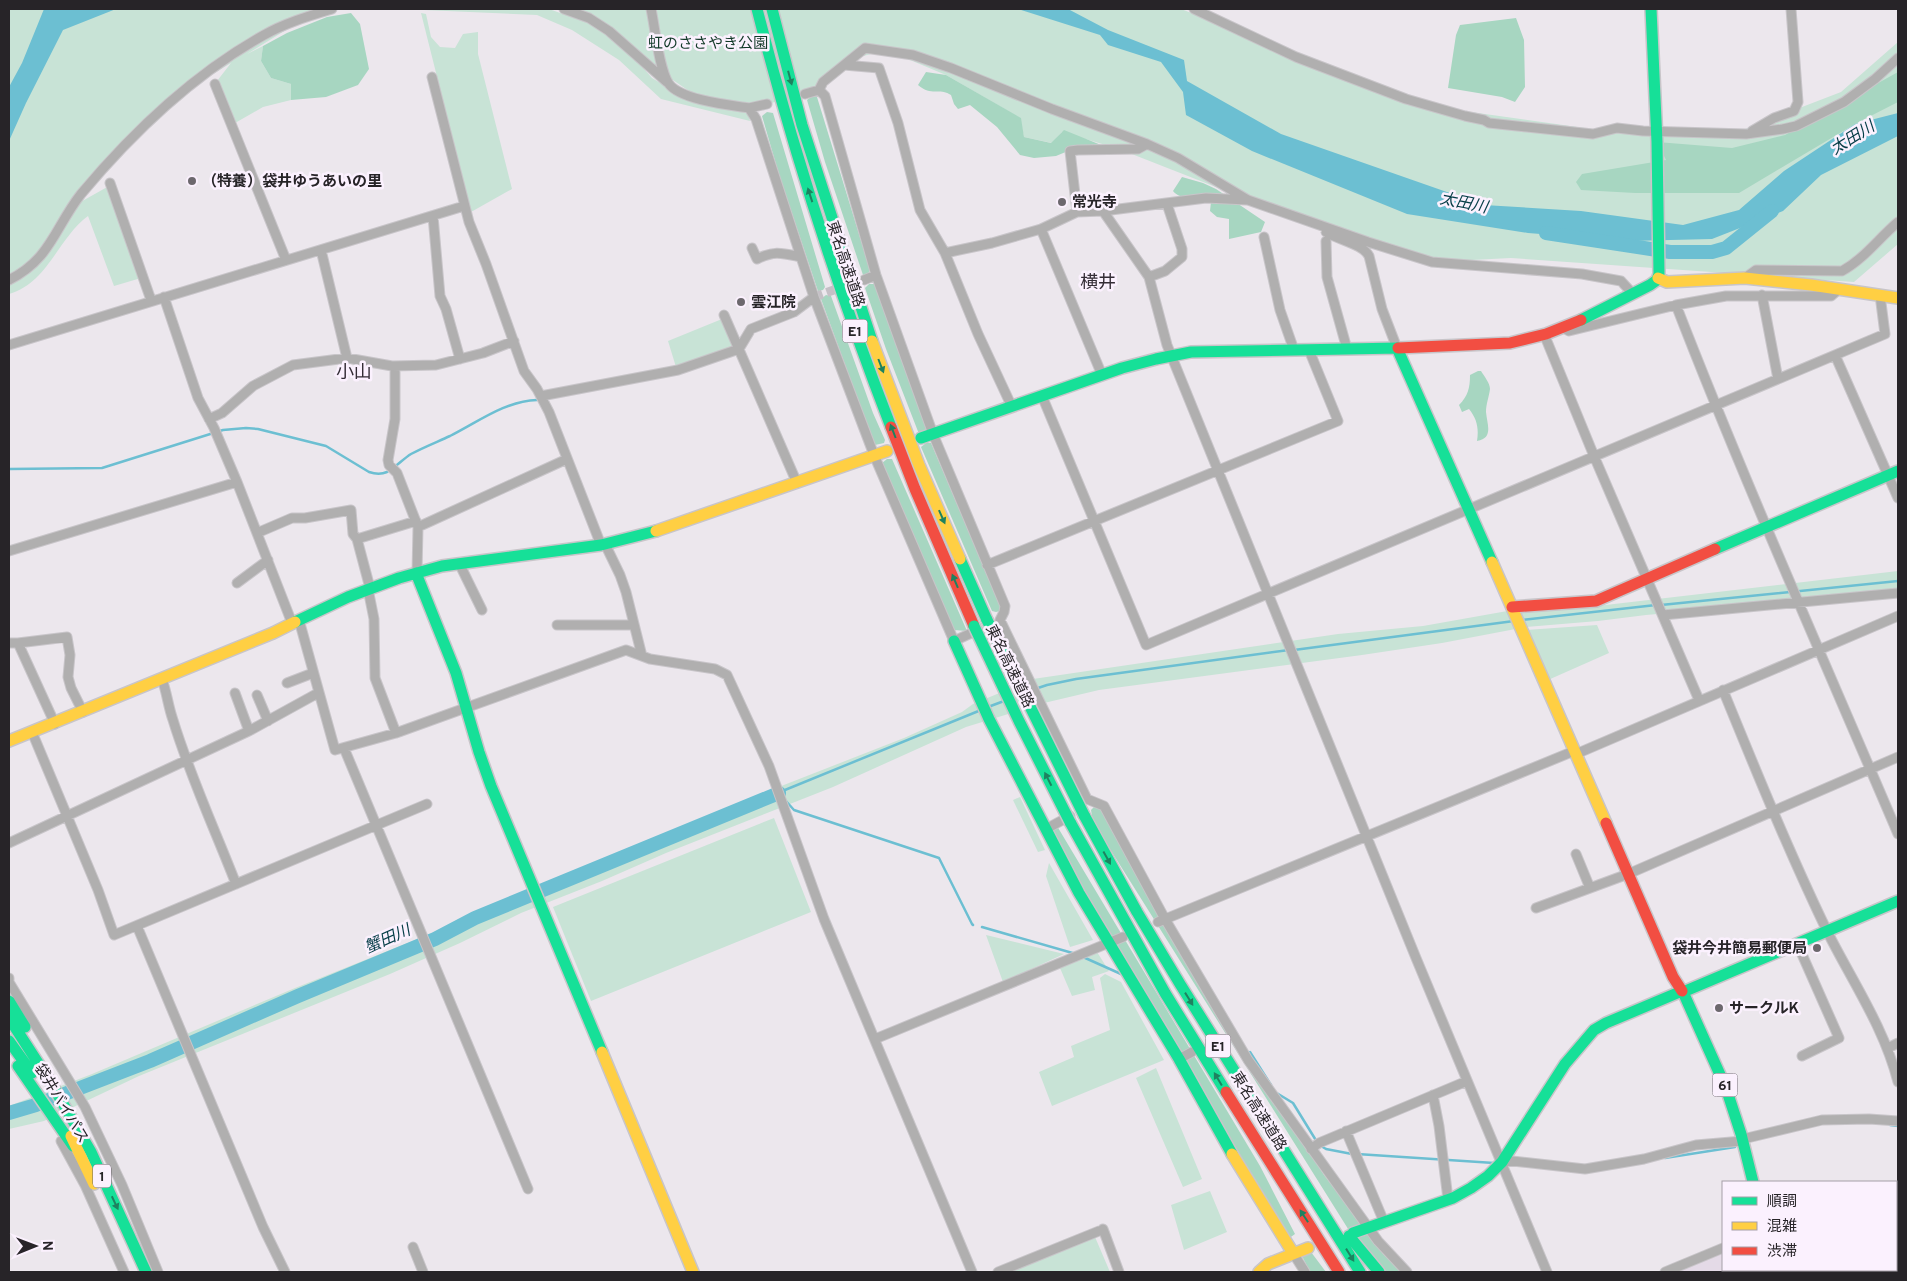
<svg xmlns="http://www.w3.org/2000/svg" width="1907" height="1281" font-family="Overpass,'Noto Sans JP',sans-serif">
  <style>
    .built { fill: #e4dae7 }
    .green { fill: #c8e3d6 }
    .forest { fill: #a7d6c1 }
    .water { fill: #6cbfd2 }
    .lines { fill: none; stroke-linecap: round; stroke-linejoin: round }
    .stream { stroke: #6cbfd2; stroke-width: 2.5 }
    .river { stroke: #6cbfd2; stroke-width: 14 }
    .street-tunnel { stroke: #c5c0c6; stroke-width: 9; stroke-dasharray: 9 4.5; stroke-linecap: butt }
    .street-casing { stroke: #c8c5c9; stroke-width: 11 }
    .fast-casing { stroke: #c8c5c9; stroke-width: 14 }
    .slow-casing { stroke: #c8c5c9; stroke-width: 14 }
    .jam-casing { stroke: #c8c5c9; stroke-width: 14 }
    .street { stroke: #b0afaf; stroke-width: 9 }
    .fast { stroke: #16e098; stroke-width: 11 }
    .slow { stroke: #ffcf43; stroke-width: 11 }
    .jam { stroke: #f24e42; stroke-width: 11 }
    .fast-bridge-casing { stroke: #c8c5c9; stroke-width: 14; stroke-linecap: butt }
    .fast-bridge { stroke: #16e098; stroke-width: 11 }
    .oneway { fill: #1e8260 }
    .poi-dot { fill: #6c686d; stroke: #fbf1fe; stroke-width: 2 }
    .labels { text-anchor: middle; stroke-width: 5; stroke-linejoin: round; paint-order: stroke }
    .shield { fill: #fbf1fe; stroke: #676268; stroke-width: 1 }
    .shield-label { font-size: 14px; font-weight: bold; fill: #272428 }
    .park-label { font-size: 15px; fill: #113927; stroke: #fbf1fe }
    .poi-label { font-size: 15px; font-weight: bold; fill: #272428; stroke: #fbf1fe; text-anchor: start }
    .street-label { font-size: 15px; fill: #272428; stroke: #fbf1fe }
    .water-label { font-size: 16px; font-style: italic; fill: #043c46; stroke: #fbf1fe }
    .quarter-label { font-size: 18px; fill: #342d36; stroke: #fbf1fe }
  </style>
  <rect width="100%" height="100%" fill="#ece7ed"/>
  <path class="built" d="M1723,1253V1270H1768L1769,1272H1677Z"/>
  <path class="green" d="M9,9H320L247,54L263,46L261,61L271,78L291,84V100L263,107L235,123L217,81L231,63L174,98L91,183L77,204L109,186L141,278L114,286L88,216C58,238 48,283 9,294Z
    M401,9H549L591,24L564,9H1181L1435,107L1613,132L1735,133L1841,92L1898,42V244L1854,282L1511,258L1432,262L1272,209L1119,149L1062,132L1052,143L1024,137L1020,118L946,75L886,50L852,59L819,90L753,108L702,100L625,47L652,78L692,102L723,109L747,108L750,121L661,99L619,60L572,30L537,15Z
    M421,13L426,14L431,37L440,47L455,48L463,34L478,32V54L512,189L471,212Z
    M722,319L733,347L676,367L668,341Z
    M1898,571V593L1646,615L1598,621L1526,627L1442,643L1362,655L1099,690L1044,703L966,727L833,787L666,853L602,881L521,913L460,943L390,974L139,1076L44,1121L9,1129V1106L92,1074L295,988L440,930L766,792L904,738L962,712L973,704L1033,679L1338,634L1423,626L1513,610L1597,606Z
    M1597,625L1609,653L1548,680L1526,630Z
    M1020,797L1045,850L1038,852L1013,800Z
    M774,818L811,912L591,1001L553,907Z
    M1049,863L1093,940L1070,947L1046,876Z
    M986,935L1064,954L1003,982Z
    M1097,952L1109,971L1092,977L1095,990L1072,996L1060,968Z
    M1105,974L1121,982L1164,1060L1052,1106L1039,1072L1074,1057L1071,1046L1110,1030L1100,978Z
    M1156,1068L1202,1179L1183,1187L1136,1078Z
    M1210,1191L1227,1232L1184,1250L1171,1205Z
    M1095,1237L1110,1272H1009Z"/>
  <path class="forest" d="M351,13L360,24L369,69L358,85L326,97L291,100V84L271,78L261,61L263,46L287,33L327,17Z
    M1516,18L1524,40L1525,87L1515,102L1502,97L1448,88L1456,35L1460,25Z
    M926,72L946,75L1021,118L1024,137L1051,143L1064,130L1111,149L1080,146L1056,156L1034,158L1020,155L997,127L970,105L958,109L954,104L951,95C938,87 932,97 918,85Z
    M1898,72V102L1855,124L1739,193H1635L1581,190L1576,182L1582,174L1666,160L1657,142L1732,148L1785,135Z
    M812,96L817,97L870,270L868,274L863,275L825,162L807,100Z
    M767,112L773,113L825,287L823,290L818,291L780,178L762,116Z
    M1182,177L1203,183L1216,189L1265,222L1261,232L1229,239V219L1217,217L1210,211L1211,202C1201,201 1179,199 1173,191Z
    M869,284H875L917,402L929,429L919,434L886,349L865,288Z
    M826,295L831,296L873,413L885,440L884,443L875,445L874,444L821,299Z
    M1478,371H1481C1484,376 1490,383 1490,389C1489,397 1486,404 1486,412C1487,424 1494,438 1477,441C1479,428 1477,419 1469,409L1462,412L1459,405C1468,396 1470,388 1470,375Z
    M926,443H931L980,558L1002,605L1000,611L996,612L992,611L921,447Z
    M887,459H892L967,631L954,630L944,611L882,463Z
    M1095,806H1104L1227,1023L1324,1175L1363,1226L1350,1232L1093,822L1091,810Z
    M1057,826L1260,1166L1295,1234L1288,1239L1046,829Z
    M1368,1227L1383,1254L1401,1272H1383L1349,1237Z
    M1308,1248L1326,1272H1310L1302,1256Z"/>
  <path class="water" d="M44,9H116L63,30L26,103L9,141V87L22,63Z
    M1018,9H1068L1108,30L1184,60L1187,81L1281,134L1484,205L1581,211L1683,225L1739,210L1784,171L1855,124L1898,113V136L1821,175L1783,211L1712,239L1629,241L1528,233L1407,214L1252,151L1186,115L1183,92L1161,62L1108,45L1100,35Z"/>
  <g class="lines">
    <path class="stream" d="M9,469L102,468L223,430L246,428L258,429L326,446L369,472C375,474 380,475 387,472C396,467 403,459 411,454C424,447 437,442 450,436C478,422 505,401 537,400
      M1661,605L1898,581
      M1522,620L1656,605
      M1294,650L1514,621
      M1035,689L1047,685L1076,679L1289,650
      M988,707L1004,701
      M780,792L981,710
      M785,800L794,810L939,858L972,924L973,925
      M982,927L1076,954
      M1083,957L1121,974
      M1250,1052L1271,1085
      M1275,1092L1293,1103L1317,1142
      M1890,1125L1898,1126
      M1321,1146L1326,1149L1352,1154
      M1357,1154L1494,1163
      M1665,1158L1735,1147"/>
    <path class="river" d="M1546,233L1670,252H1712L1726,248L1772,211
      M9,1113L36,1105L150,1061L298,996L435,939L475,918L779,793"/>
    <path class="street-tunnel" d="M814,297L842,287"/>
    <defs>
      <path id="street" d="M564,9L589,18L609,31L667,82
        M651,9C655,27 659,70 669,84C681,100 729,105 749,108L756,119L814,297L874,455L954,641L978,630
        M1194,9L1296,57L1406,99L1465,116L1484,120L1489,123L1593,134L1617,128L1643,131L1746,134L1783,129L1796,126L1844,102L1875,79L1898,58
        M844,65L879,68L898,123L920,210L945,253
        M432,77L469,222L486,264L524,371L537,389L549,412L601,545
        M215,84L286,260
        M819,90L825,96L876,275L933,434L1005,606L1004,612L1000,620L1087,799L1104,806L1165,919L1248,1060L1378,1241L1407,1272
        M805,94L819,90L823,82L865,48L913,55L951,68L1052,109L1147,144L1178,158L1248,200L1368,242L1432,262L1582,274L1621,281L1633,294
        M749,108L767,104
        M1752,131L1774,118L1794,111L1798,102L1791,9
        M110,183L151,300
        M1103,211L1149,277L1167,345L1416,958L1547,1272
        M1077,212L1070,151L1078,150L1138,149L1147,144
        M433,216L440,296L446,309L460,359
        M1041,229L1102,375
        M1326,232C1338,240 1363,244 1369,256L1382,309L1397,348
        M1264,237L1280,310L1294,350
        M1326,241L1327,277L1347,349
        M752,248L757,259C775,250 782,253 801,257
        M321,250L347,358
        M1149,277L1165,271L1182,257V249L1167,204
        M1745,278L1756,270L1842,271C1864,259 1879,238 1898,222
        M9,280C51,259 55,227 81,194C132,133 194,74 264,35C285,23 309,16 332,9
        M864,280L876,275
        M1762,295L1778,379
        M164,297L198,398L214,428L237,482L292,623
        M1676,305C1745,483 1823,658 1898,834
        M724,315L797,483
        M1562,327L1569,331L1676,305L1726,296H1831L1839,289
        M1544,334L1594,456L1699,700
        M9,345L464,206
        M1835,355L1898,498
        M395,366V419L388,460L389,465L397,473L418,527L417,573
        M541,396L678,370L739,349L751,329L794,312L814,297
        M1042,396L1146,645L1885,334L1880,295
        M1012,407L978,334L945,253L992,243L1041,229L1077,212L1103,211L1206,198L1247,200
        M209,419L222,413L253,386L293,365L347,358L392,366L436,365L483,353L514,341
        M418,527L567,459
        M257,533L292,518H305L351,510L353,534L357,539L416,521
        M357,539L370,588
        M605,544L620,575L626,592L642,656
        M9,551L237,482
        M459,563L482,610
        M987,565L1338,421L1309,350
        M237,583L268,560
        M368,589L374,619L375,678L396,733
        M1663,615L1898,593
        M299,620L335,750L396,733L626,650L650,659L715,669L727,675L769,766L824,919L972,1272
        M557,625H633
        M9,643H18L55,724
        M18,643L67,637L70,655L68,677L71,688L83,712
        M162,679C167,693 168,706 173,720C190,776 215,830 236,884
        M287,683L313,673
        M1723,690C1756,771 1789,852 1827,931C1852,981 1884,1027 1898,1082
        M235,693L249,731
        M257,695L268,721
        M32,732L98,890L114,935L427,804
        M344,748L528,1189
        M1576,754L1898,616
        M1046,829L1070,816
        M9,843L249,731L318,693
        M1576,854L1590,888
        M1536,908L1628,874L1898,757
        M1158,922L1574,751
        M137,926L263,1227L285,1272
        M1797,943L1839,1038L1802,1056
        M9,978V982L85,1107L122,1185L158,1272
        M875,1039L1123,937
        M1888,1048L1898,1043
        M1179,1059L1192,1052
        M1433,1095L1439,1126L1448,1199
        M1346,1131L1384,1222
        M1743,1139L1822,1120L1869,1119L1898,1121
        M61,1141L85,1185L124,1272
        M1311,1149L1319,1143L1467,1081
        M1503,1160L1585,1169L1644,1159L1696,1145L1743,1141
        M1103,1229L1119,1272
        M413,1247L423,1272
        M1293,1253L1305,1272
        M998,1272L1099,1231
        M1665,1272L1723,1248"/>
      <path id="fast" d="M757,9C793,151 838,290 891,427
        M772,9L802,125L872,341
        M1581,320L1650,285L1657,280L1659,274L1657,142L1651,9
        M1397,348L1492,562
        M921,438L1122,368L1156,359L1191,352L1398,348
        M1715,549L1898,471
        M960,559L987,620
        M416,573L456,673L479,752L491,786L602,1052
        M295,622L348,597L399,578L442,566L601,545L656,531
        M954,641L989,719L1079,893L1179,1059L1232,1154
        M1084,815L1137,912L1180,984L1360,1272
        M1070,822L1165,993L1226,1092
        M9,1001L25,1027
        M9,1018L51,1083L91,1152L146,1272
        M9,1041L32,1073
        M18,1066L73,1146
        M1753,1182L1741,1134L1726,1088L1683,992L1898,901
        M1353,1233L1453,1198L1471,1188L1488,1176L1502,1162L1565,1064L1594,1030L1606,1023L1682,991
        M1349,1236L1379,1272
        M1775,1270V1272"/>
      <path id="slow" d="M1658,278L1667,282L1745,278L1811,285L1898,298
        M872,341L919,465L960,559
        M656,531L887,451
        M1492,562L1606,823
        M9,741L273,633L295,622
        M602,1052L693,1272
        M71,1136L94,1184
        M1232,1154L1293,1253
        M1259,1272L1268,1264L1308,1248"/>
      <path id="jam" d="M1398,348L1510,343L1546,334L1581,320
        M891,427L915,489L974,626
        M1512,607L1596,601L1715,549
        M1606,823L1673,977L1682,991
        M1226,1092L1339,1272"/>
    </defs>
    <use href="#street" class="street-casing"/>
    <use href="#fast" class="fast-casing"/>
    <use href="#slow" class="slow-casing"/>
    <use href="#jam" class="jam-casing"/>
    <use href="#street" class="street"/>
    <use href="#fast" class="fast"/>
    <use href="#slow" class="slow"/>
    <use href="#jam" class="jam"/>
    <defs>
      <path id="fast-bridge" d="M987,620L1084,815
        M974,626L1019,721L1070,822"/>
    </defs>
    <use href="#fast-bridge" class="fast-bridge-casing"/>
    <use href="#fast-bridge" class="fast-bridge"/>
  </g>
  <defs><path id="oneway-solid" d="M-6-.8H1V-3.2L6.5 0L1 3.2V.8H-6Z" transform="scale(1.25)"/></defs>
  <g class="oneway">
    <use href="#oneway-solid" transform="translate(790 78) rotate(75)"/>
    <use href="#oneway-solid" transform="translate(810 195) rotate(-108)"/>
    <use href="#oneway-solid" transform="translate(881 366) rotate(69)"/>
    <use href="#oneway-solid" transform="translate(893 431) rotate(-111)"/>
    <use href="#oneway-solid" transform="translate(942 517) rotate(66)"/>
    <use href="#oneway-solid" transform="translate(955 581) rotate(-113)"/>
    <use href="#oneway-solid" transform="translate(1048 779) rotate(-117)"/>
    <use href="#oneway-solid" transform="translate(1107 858) rotate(61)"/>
    <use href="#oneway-solid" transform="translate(1189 999) rotate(58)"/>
    <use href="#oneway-solid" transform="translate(1218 1079) rotate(-121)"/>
    <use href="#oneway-solid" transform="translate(115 1203) rotate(65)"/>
    <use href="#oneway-solid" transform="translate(1304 1216) rotate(-123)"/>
    <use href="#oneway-solid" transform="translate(1350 1255) rotate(58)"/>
  </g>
  <g class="poi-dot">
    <circle cx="192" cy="181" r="5"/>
    <circle cx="1062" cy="202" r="5"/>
    <circle cx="741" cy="302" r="5"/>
    <circle cx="1817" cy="948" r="5"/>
    <circle cx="1719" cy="1008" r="5"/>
  </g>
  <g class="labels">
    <g class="shield">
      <rect x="842.5" y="319.5" width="25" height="23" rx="4"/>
      <rect x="1205.5" y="1034.5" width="25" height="23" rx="4"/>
      <rect x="1712.5" y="1073.5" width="25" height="23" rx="4"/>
      <rect x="93" y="1164.5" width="18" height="23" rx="4"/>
    </g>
    <g class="shield-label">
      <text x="855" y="336">E1</text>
      <text x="1218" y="1051">E1</text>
      <text x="1725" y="1090">61</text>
      <text x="102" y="1181">1</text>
    </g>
    <g class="park-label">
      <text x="708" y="48">虹のささやき公園</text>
    </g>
    <g class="poi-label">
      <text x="202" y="186">（特養）袋井ゆうあいの里</text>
      <text x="1072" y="207">常光寺</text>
      <text x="751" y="307">雲江院</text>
      <text x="1807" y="953" text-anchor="end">袋井今井簡易郵便局</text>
      <text x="1729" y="1013">サークルK</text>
    </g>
    <g class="street-label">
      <text transform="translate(846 264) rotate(72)" y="5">東名高速道路</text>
      <text transform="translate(1010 666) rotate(64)" y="5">東名高速道路</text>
      <text transform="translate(62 1103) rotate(59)" y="5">袋井バイパス</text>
      <text transform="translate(1259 1111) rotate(58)" y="5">東名高速道路</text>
    </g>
    <g class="water-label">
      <text transform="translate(1852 137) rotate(-32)" y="6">太田川</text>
      <text transform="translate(1464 202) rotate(11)" y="6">太田川</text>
      <text transform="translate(387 938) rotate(-24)" y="6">蟹田川</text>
    </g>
    <g class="quarter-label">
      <text x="1098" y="288">横井</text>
      <text x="354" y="378">小山</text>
    </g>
  </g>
  <rect width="1907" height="1281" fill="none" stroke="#272428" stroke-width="20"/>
  <rect x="1722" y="1181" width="175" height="90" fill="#fbf1fe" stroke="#a69fa8"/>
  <rect x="1732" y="1197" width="25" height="8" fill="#16e098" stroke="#a69fa8"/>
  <text x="1767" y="1206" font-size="15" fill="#272428">順調</text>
  <rect x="1732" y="1222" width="25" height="8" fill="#ffcf43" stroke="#a69fa8"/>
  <text x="1767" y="1231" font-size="15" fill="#272428">混雑</text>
  <rect x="1732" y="1247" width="25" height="8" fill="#f24e42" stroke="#a69fa8"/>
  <text x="1767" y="1256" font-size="15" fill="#272428">渋滞</text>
  <g transform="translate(35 1246) rotate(89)" stroke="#fbf1fe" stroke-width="4" paint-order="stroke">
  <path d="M0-4L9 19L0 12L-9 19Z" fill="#272428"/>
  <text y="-8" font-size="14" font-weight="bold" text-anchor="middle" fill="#272428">N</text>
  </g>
</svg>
